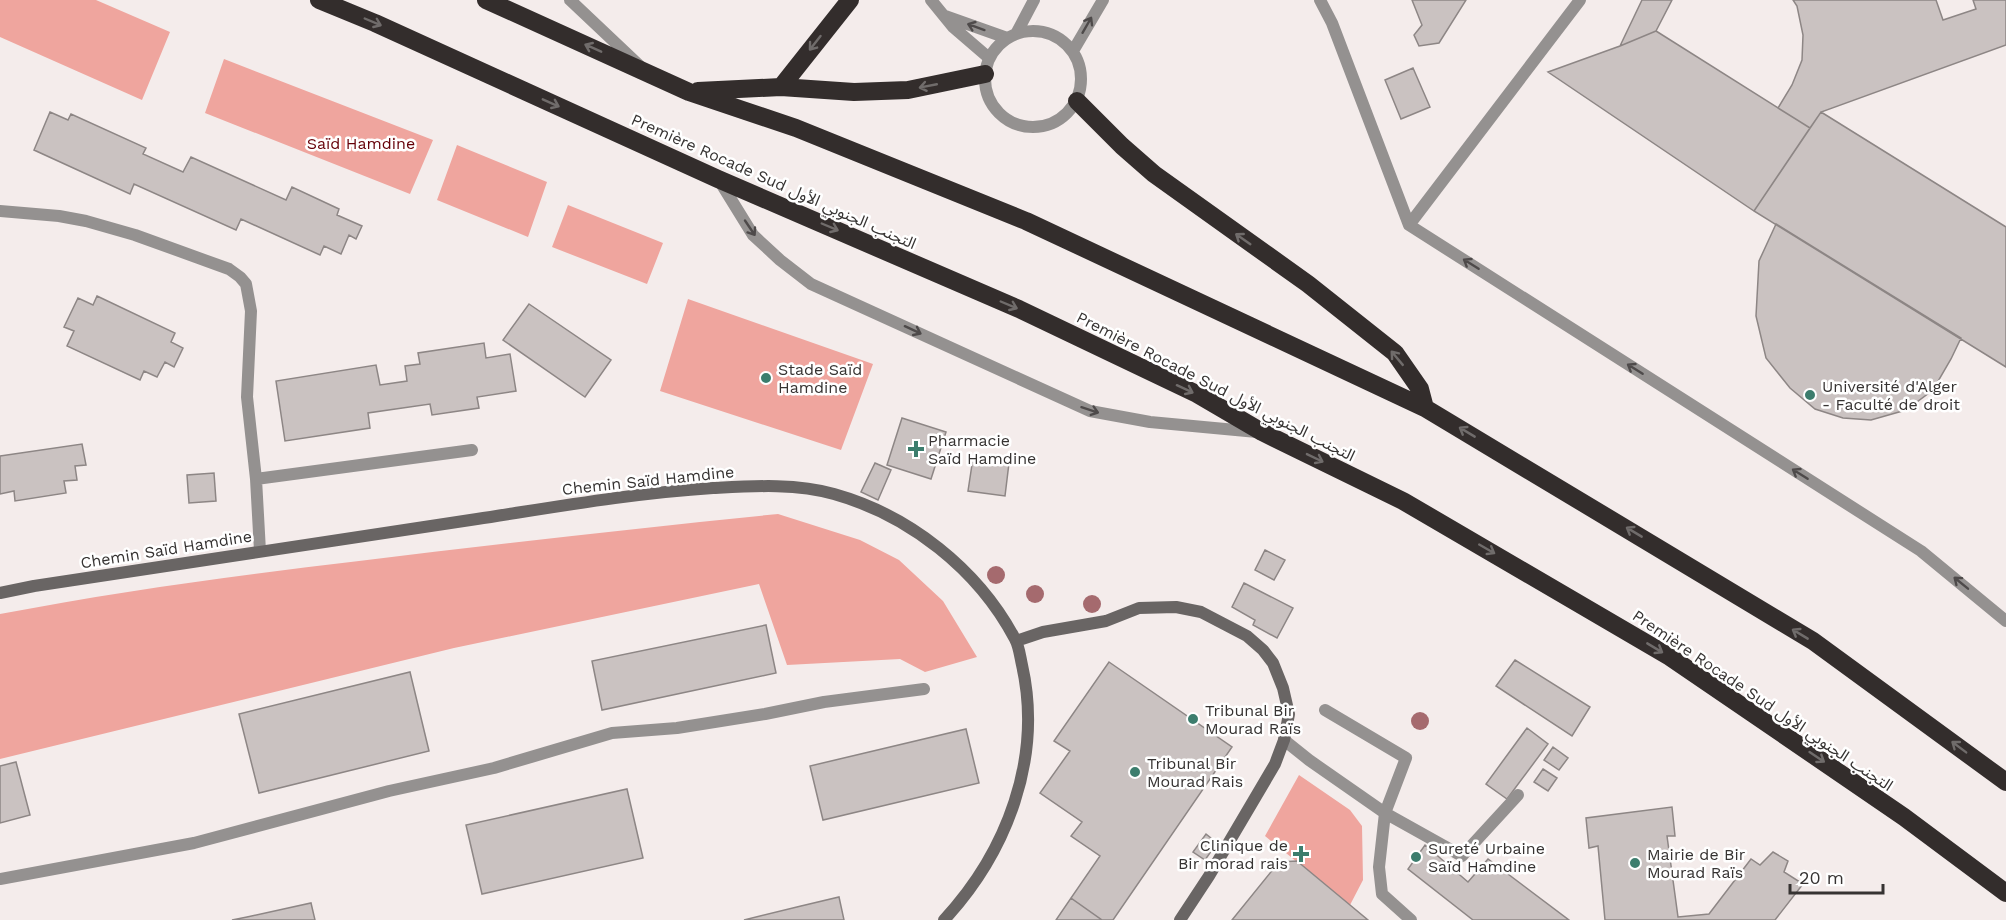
<svg xmlns="http://www.w3.org/2000/svg" width="2006" height="920" font-family="'Work Sans','Noto Sans Arabic',sans-serif">
  <style>
    .green { fill: #efa59e }
    .building { fill: #cac2c1; stroke: #8d8685; stroke-width: 1.5 }
    .lines { fill: none; stroke-linecap: round; stroke-linejoin: round }
    .service { stroke: #949190; stroke-width: 12 }
    .minor { stroke: #949190; stroke-width: 12 }
    .tertiary { stroke: #949190; stroke-width: 12 }
    .secondary { stroke: #696564; stroke-width: 12 }
    .motorway { stroke: #332d2c; stroke-width: 18 }
    .tree { fill: #a56a6e }
    .oneway { stroke: #706c6b }
    .oneway2 { stroke: #4e4a4a }
    .poi-dot { fill: #3c7d6d; stroke: #fff; stroke-width: 2 }
    .labels { text-anchor: middle; stroke-width: 5; stroke-linejoin: round; paint-order: stroke }
    .park-label { font-size: 16px; fill: #650008; stroke: #fff }
    .street-label { font-size: 16px; fill: #363332; stroke: #fff }
    .poi-label { font-size: 16px; fill: #363332; stroke: #fff; text-anchor: start }
  </style>
  <rect width="100%" height="100%" fill="#f4eceb"/>
  <path class="green" d="M0,0H96L170,32L142,100L0,37Z
    M224,59L433,140L410,194L205,113Z
    M457,145L547,182L528,237L437,200Z
    M568,205L663,243L647,284L552,247Z
    M688,299L873,364L841,450L660,391Z
    M778,514L860,540L899,560L943,601L977,657L925,672L900,659L787,665L759,584L454,648L0,759V614C119,591 239,575 359,561C499,544 638,528 778,514Z
    M1299,775L1350,810L1362,826L1363,880L1350,905L1265,836Z"/>
  <path class="building" d="M1412,0H1466L1439,43L1419,46L1414,35L1422,25Z
    M1642,0H1672L1656,31L1620,46Z
    M1793,0H1936L1943,20L1976,9L1973,0H2006V45L1821,112L1810,128L1778,108L1792,85L1802,60L1803,35L1797,6Z
    M1656,31L1810,128L1754,211L1548,72L1620,46Z
    M1413,68L1430,107L1401,119L1385,80Z
    M50,112L68,120L71,114L146,148L143,154L183,172L191,157L286,200L292,187L339,209L337,215L362,226L356,239L349,235L341,254L324,246L320,255L241,219L236,230L134,184L130,194L34,150Z
    M1821,112L2006,227V367L1754,211Z
    M1776,224L1961,338L1951,359L1933,390L1906,410L1871,420L1843,418L1815,409L1790,388L1766,358L1756,316L1759,261Z
    M97,296L175,333L171,342L183,348L174,367L165,362L157,377L144,371L140,380L67,346L74,331L64,327L78,298L93,305Z
    M529,304L611,360L585,397L503,340Z
    M484,343L486,358L510,354L516,391L477,397L479,408L432,415L430,404L368,413L370,428L285,441L276,381L376,365L380,385L407,381L405,366L420,364L418,353Z
    M902,418L946,432L931,479L887,465Z
    M82,444L86,465L75,466L77,480L64,481L66,493L15,501L14,491L0,494V456Z
    M973,458L1009,463L1005,496L968,491Z
    M875,463L891,470L878,500L861,492Z
    M214,473L216,501L189,503L187,475Z
    M1265,550L1285,560L1274,580L1255,570Z
    M1244,583L1293,608L1277,638L1253,625L1255,620L1232,607Z
    M766,625L776,673L602,710L592,661Z
    M1515,660L1590,707L1572,736L1496,686Z
    M1109,662L1232,747L1113,920H1102L1071,898L1100,856L1071,836L1082,822L1040,793L1070,751L1054,741Z
    M410,672L429,751L259,793L239,714Z
    M1527,728L1548,744L1507,799L1486,784Z
    M966,729L979,783L823,820L810,766Z
    M1553,747L1568,758L1559,770L1544,760Z
    M16,762L30,815L0,823V766Z
    M1543,769L1557,778L1548,791L1534,782Z
    M627,789L643,858L482,894L466,825Z
    M1672,807L1675,836H1667L1678,917L1709,914L1751,859L1760,865L1773,852L1788,861L1784,872L1803,884L1775,920H1605L1598,846L1589,848L1586,818Z
    M1206,834L1217,843L1205,860L1193,852Z
    M1425,845L1468,882L1488,859L1569,920H1473L1408,869Z
    M1297,861L1350,905L1368,920H1232L1279,862Z
    M839,897L844,920H744L801,906Z
    M1071,898L1102,920H1056Z
    M311,903L315,920H232L247,917Z"/>
  <g class="lines">
    <path class="service" d="M570,0L641,67
      M1320,0L1332,23L1409,225L1921,551L2006,621
      M719,180L753,235L780,260L811,284L1090,411L1150,422L1257,432
      M1409,225L1580,0
      M1284,740L1309,760L1385,813L1406,758L1325,710
      M1411,920L1382,894L1379,867L1385,813L1462,856L1518,795"/>
    <path class="minor" d="M931,0L953,27L989,58
      M945,16L1007,38
      M0,211L59,216L86,221L135,235L229,269L240,277L246,284L251,311L247,397L256,479L260,551
      M256,479L472,450
      M0,879L194,843L389,791L494,768L612,733L677,728L765,714L824,702L924,689"/>
    <path class="tertiary" d="M985 79a48 48 0 1 1 96 0a48 48 0 1 1-96 0Z
      M1016,34L1034,0
      M1073,51L1103,0"/>
    <path class="secondary" d="M0,593L34,586C181,563 329,542 477,519C555,507 634,493 713,488C752,486 796,483 834,494C909,515 978,569 1015,639C1019,646 1020,656 1022,665C1043,758 1007,852 944,920
      M1016,641L1043,632L1106,621L1139,608L1176,607L1201,612L1247,636L1263,650L1273,663L1283,688L1289,714L1284,740L1275,764L1209,876L1180,920"/>
    <path class="motorway" d="M319,0L375,23L718,179L1019,309L1197,394L1262,432L1403,501L1670,657L1904,817L2006,893
      M486,0L689,92L796,128L1026,221L1425,408L1813,641L2006,782
      M781,87L850,0
      M698,91L781,87L854,92L908,90L985,74
      M1077,101L1122,146L1154,174L1308,284L1395,353L1420,389L1425,408"/>
  </g>
  <g class="tree">
    <circle cx="996" cy="575" r="9"/>
    <circle cx="1035" cy="594" r="9"/>
    <circle cx="1092" cy="604" r="9"/>
    <circle cx="1420" cy="721" r="9"/>
  </g>
  <defs><path id="oneway-shaft" d="M-6 0H5M1.5-3L5.5 0L1.5 3" fill="none" stroke-width="1.6" stroke-linecap="round" stroke-linejoin="round" transform="scale(1.5)"/></defs>
  <g class="oneway">
    <use href="#oneway-shaft" transform="translate(373 22) rotate(23)"/>
    <use href="#oneway-shaft" transform="translate(815 43) rotate(128)"/>
    <use href="#oneway-shaft" transform="translate(593 48) rotate(-156)"/>
    <use href="#oneway-shaft" transform="translate(928 86) rotate(169)"/>
    <use href="#oneway-shaft" transform="translate(551 103) rotate(24)"/>
    <use href="#oneway-shaft" transform="translate(830 227) rotate(23)"/>
    <use href="#oneway-shaft" transform="translate(1243 239) rotate(-145)"/>
    <use href="#oneway-shaft" transform="translate(1009 305) rotate(23)"/>
    <use href="#oneway-shaft" transform="translate(1397 358) rotate(-130)"/>
    <use href="#oneway-shaft" transform="translate(1185 389) rotate(25)"/>
    <use href="#oneway-shaft" transform="translate(1467 432) rotate(-149)"/>
    <use href="#oneway-shaft" transform="translate(1315 458) rotate(26)"/>
    <use href="#oneway-shaft" transform="translate(1634 532) rotate(-149)"/>
    <use href="#oneway-shaft" transform="translate(1487 549) rotate(30)"/>
    <use href="#oneway-shaft" transform="translate(1800 634) rotate(-149)"/>
    <use href="#oneway-shaft" transform="translate(1655 648) rotate(31)"/>
    <use href="#oneway-shaft" transform="translate(1959 747) rotate(-143)"/>
    <use href="#oneway-shaft" transform="translate(1817 757) rotate(34)"/>
  </g>
  <g class="oneway2">
    <use href="#oneway-shaft" transform="translate(1087 25) rotate(-60)"/>
    <use href="#oneway-shaft" transform="translate(976 27) rotate(-160)"/>
    <use href="#oneway-shaft" transform="translate(750 228) rotate(56)"/>
    <use href="#oneway-shaft" transform="translate(1471 264) rotate(-148)"/>
    <use href="#oneway-shaft" transform="translate(913 330) rotate(25)"/>
    <use href="#oneway-shaft" transform="translate(1635 369) rotate(-148)"/>
    <use href="#oneway-shaft" transform="translate(1090 410) rotate(18)"/>
    <use href="#oneway-shaft" transform="translate(1800 474) rotate(-148)"/>
    <use href="#oneway-shaft" transform="translate(1961 583) rotate(-141)"/>
  </g>
  <g class="poi-dot">
    <circle cx="766" cy="378" r="6"/>
    <circle cx="1810" cy="395" r="6"/>
    <path d="M913 440h6v6h6v6h-6v6h-6v-6h-6v-6h6z"/>
    <circle cx="1193" cy="719" r="6"/>
    <circle cx="1135" cy="772" r="6"/>
    <path d="M1298 845h6v6h6v6h-6v6h-6v-6h-6v-6h6z"/>
    <circle cx="1416" cy="857" r="6"/>
    <circle cx="1635" cy="863" r="6"/>
  </g>
  <g class="labels">
    <g class="park-label">
      <text x="361" y="149">Saïd Hamdine</text>
    </g>
    <g class="street-label">
      <text transform="translate(774 181) rotate(24)" y="6">Première Rocade Sud التجنب الجنوبي الأول</text>
      <text transform="translate(1216 386) rotate(27)" y="6">Première Rocade Sud التجنب الجنوبي الأول</text>
      <text transform="translate(648 480) rotate(-6)" y="6">Chemin Saïd Hamdine</text>
      <text transform="translate(166 549) rotate(-9)" y="6">Chemin Saïd Hamdine</text>
      <text transform="translate(1763 700) rotate(34)" y="6">Première Rocade Sud التجنب الجنوبي الأول</text>
    </g>
    <g class="poi-label">
      <text x="778" y="375">Stade Saïd<tspan x="778" dy="18">Hamdine</tspan></text>
      <text x="1822" y="392">Université d'Alger<tspan x="1822" dy="18">- Faculté de droit</tspan></text>
      <text x="928" y="446">Pharmacie<tspan x="928" dy="18">Saïd Hamdine</tspan></text>
      <text x="1205" y="716">Tribunal Bir<tspan x="1205" dy="18">Mourad Raïs</tspan></text>
      <text x="1147" y="769">Tribunal Bir<tspan x="1147" dy="18">Mourad Rais</tspan></text>
      <text x="1288" y="851" text-anchor="end">Clinique de<tspan x="1288" dy="18">Bir morad rais</tspan></text>
      <text x="1428" y="854">Sureté Urbaine<tspan x="1428" dy="18">Saïd Hamdine</tspan></text>
      <text x="1647" y="860">Mairie de Bir<tspan x="1647" dy="18">Mourad Raïs</tspan></text>
    </g>
  </g>
  <path d="M1790 884v9h93v-9" fill="none" stroke="#363332" stroke-width="3"/>
  <text x="1799" y="884" font-size="18" fill="#363332" stroke="#ffffff" stroke-width="4.5" paint-order="stroke">20 m</text>
</svg>
